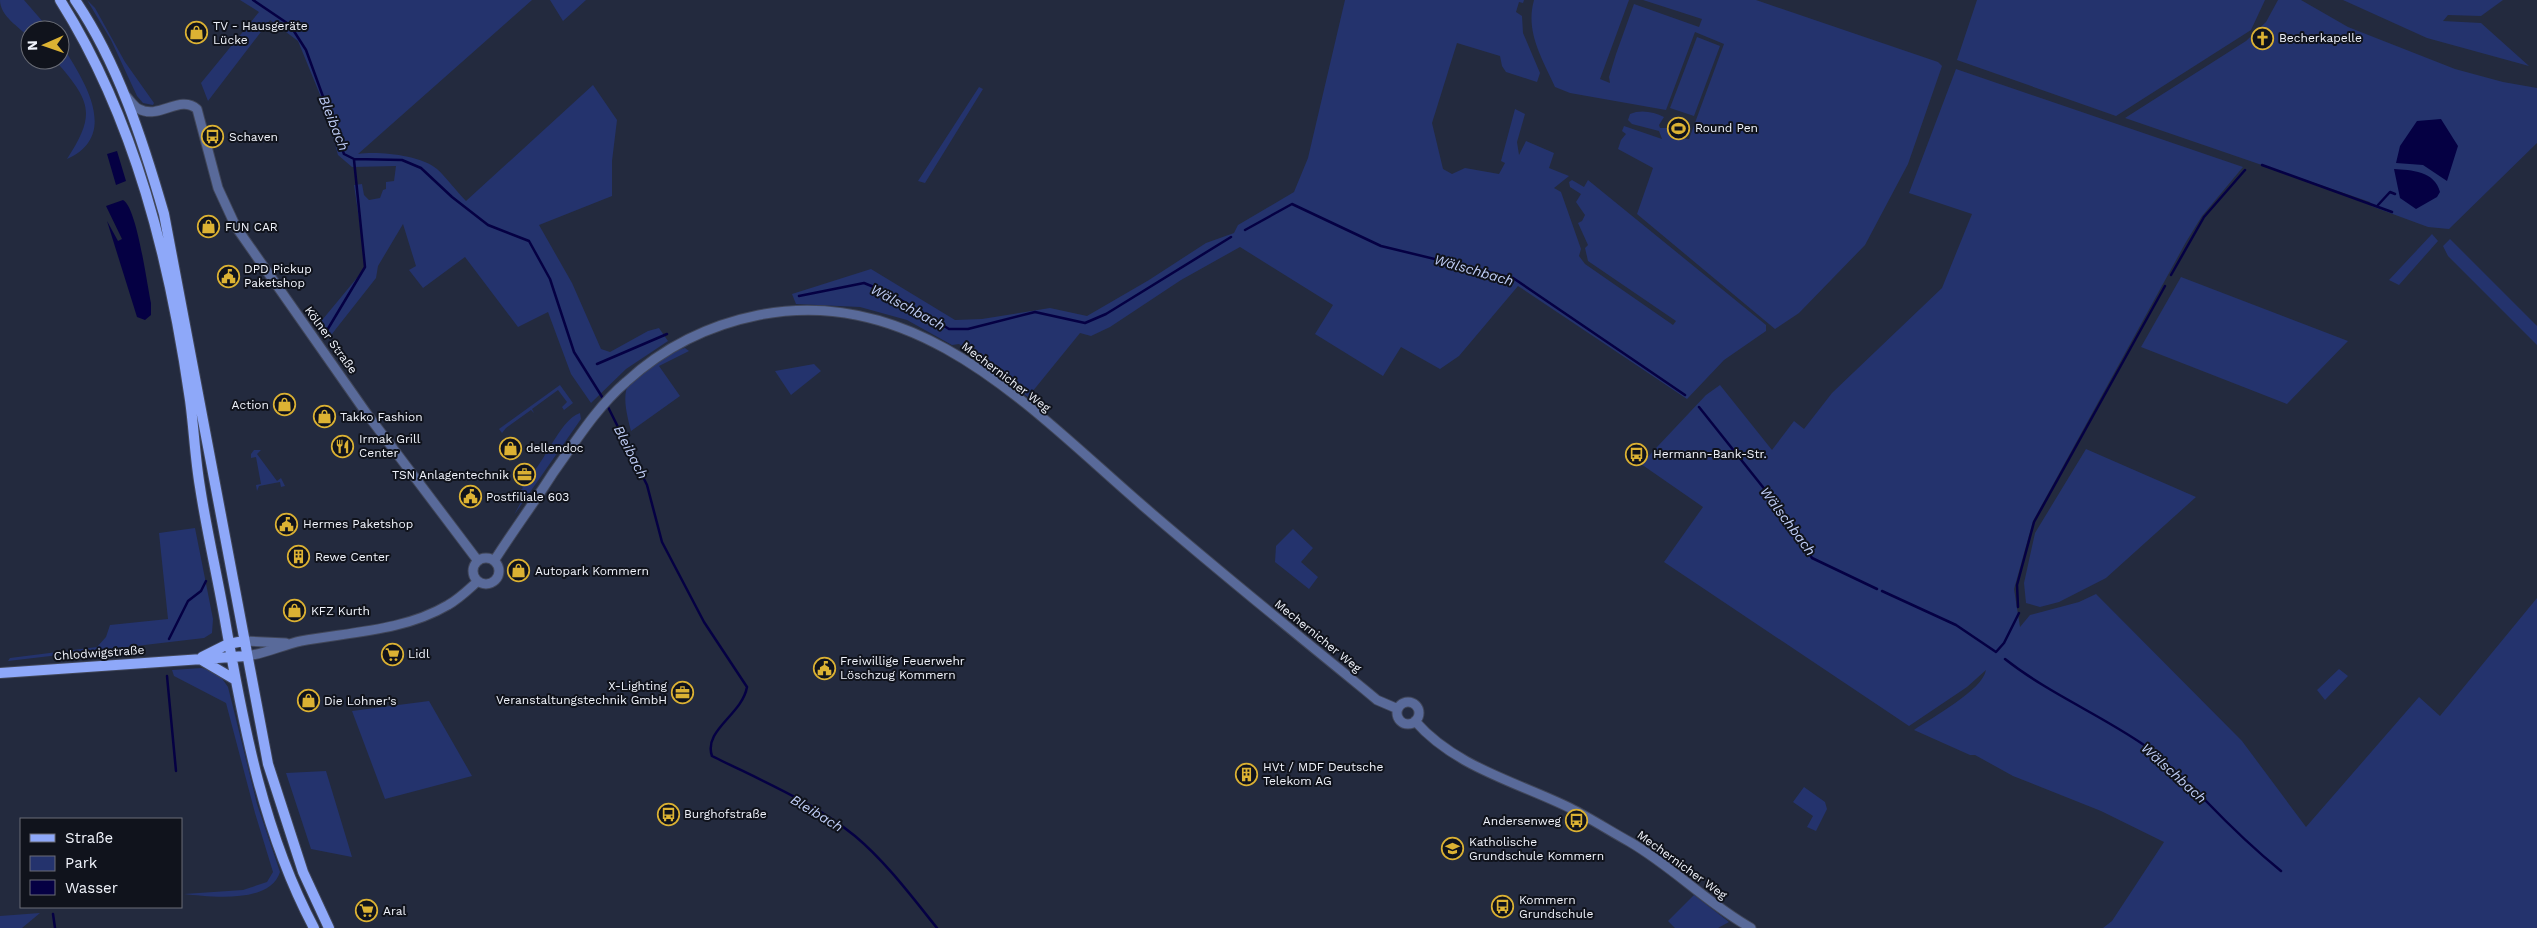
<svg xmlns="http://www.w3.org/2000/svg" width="2537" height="928" font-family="'Work Sans',sans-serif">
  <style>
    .green { fill: #24336d }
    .water { fill: #050043 }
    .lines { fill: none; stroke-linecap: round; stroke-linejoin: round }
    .stream { stroke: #050043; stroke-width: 2.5 }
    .minor-casing { stroke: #404659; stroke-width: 11 }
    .major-casing { stroke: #404659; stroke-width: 12 }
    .minor { stroke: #596a9a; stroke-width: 9 }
    .major { stroke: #8ea8f9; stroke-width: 10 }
    .labels { text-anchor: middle; stroke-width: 4; stroke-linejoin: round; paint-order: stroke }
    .poi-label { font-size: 12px; fill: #f1f4fc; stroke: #10131c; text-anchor: start }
    .street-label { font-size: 12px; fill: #f1f4fc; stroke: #10131c }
    .water-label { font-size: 14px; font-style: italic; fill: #bfcdf6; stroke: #10131c }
  </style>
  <rect width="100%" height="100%" fill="#232a3e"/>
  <path class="green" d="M0,0H24L50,30H30V38C19,27 0,16 0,0Z
    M87,0L95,8L125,62L154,103L153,105L143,103L137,96L111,40Z
    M240,0H532L358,154C378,151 420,155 437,169C447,178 456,191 466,201L593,85L617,120L612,161V196L539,225L572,283L601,349L610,352L648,331L659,328L668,341L626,369L591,403L571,374L548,312L518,327L465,257L423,288L409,270L416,266L403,224L378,266L376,278L328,339L318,325L366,267L354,185L362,184L364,195L369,200L380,198L383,190L386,189V182L394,181L396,166L352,167L338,155L323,102L298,41L270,20L208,101L201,83L259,12Z
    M550,0H586L563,21Z
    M1345,0H1524L1523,3L1519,2L1516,12L1522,16L1523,33L1540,73L1537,82L1506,72L1502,66L1500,56L1457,43L1432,123L1443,169L1452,174L1465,168L1499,174L1505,163L1501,161L1515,109L1525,114L1517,142L1519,155L1526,141L1554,153L1549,168L1569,176L1554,188L1561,192L1581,249L1579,256L1585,264L1673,325L1676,321L1588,261L1585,248L1588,245L1578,223L1582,221L1585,215L1576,202L1581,194L1570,187L1569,182L1572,180L1584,187L1588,180L1766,325V331L1724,360L1687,399L1518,286L1459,356L1440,369L1401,347L1383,376L1315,334L1333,305L1240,247L1181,280L1110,327L1091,336L1080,333L1028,397L959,344L952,345L907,320L860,307L796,304L792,294L871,269L955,320L982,319L1050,308L1087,316L1149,280L1206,243L1234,233L1238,225L1294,192L1308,158Z
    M1534,0H1629L1600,79L1610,83L1609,77L1616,54L1634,4L1699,27L1702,19L1643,0H1756L1938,62L1942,66L1908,164L1865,245L1799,313L1775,329L1637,214L1653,168L1618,149L1621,140L1626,134L1622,131L1624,126L1662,139L1659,131L1632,124L1628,120L1630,114C1641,109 1654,112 1664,117L1659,125L1660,128H1667L1670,136L1677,138L1669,132L1670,123L1674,118H1684L1688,124L1689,131L1684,136L1678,138L1689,139L1724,44L1695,32L1666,110L1570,93L1555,87C1542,58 1525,32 1534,0Z
    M1977,0H2265L2251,30L2116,116L1957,60Z
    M2278,0H2301L2348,27L2455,69L2503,82L2537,88V143L2449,229L2428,227L2371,206L2370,202L2125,118L2246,41L2266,22Z
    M2343,0H2503L2481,16L2448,15L2443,21L2481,23L2529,66L2427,38Z
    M1697,37L1720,46L1694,116L1670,108Z
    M60,42C80,75 123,134 67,159C98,112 89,100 55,60H60Z
    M1956,69L2243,167L2202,216L2186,242L2033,521L2014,589L2020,627L2030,615L2079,602L2096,594L2242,741L2306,827L2419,697L2440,716L2537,598V928H2103L2112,921L2164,842L2101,811L2013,776L1975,755H1970L1914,730C1931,718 1983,690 1986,670L1967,687L1909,726L1664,562L1703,507L1641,464L1706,395L1720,385L1772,450L1794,421L1804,429L1832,393L1942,288L1972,214L1909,193Z
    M979,87L983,89L925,183L918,181Z
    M2432,234L2438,241L2399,285L2389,280Z
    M2450,239L2537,326V345L2448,256L2443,246Z
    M2181,277L2348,341L2287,404L2141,347Z
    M685,348L689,351L659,366L680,396L631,431C628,419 621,395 629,384C634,375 674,350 685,348Z
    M814,364L821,371L791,395L775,371Z
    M560,385L573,403L564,410L562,407L567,402L558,390L532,409L534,413L531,410L506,428L502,433L499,429Z
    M580,413L581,419L514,515L521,502L515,495L523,488L521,485C542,471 559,419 580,413Z
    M2086,449L2196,497L2106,578L2059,602L2040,607L2026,603L2024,583L2035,533Z
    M254,450H261L257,454L277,481L281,478L285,486L281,487L280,482L259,486L257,491L256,485L261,484L256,457L251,458V454Z
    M195,528L213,619L212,633L204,638L8,661L10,658L97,647L106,637L110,625L168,619L159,533Z
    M1293,529L1313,548L1301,562L1318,577L1309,589L1275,562L1276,546Z
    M202,668L218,673L228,687L257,804L280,872C270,904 211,897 184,894L243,890L267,882L273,872L255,813L226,703L174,676L172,670Z
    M2339,669L2348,676L2325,700L2317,690Z
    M429,701L472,776L385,799L352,711Z
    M326,771L352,857L311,849L286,773Z
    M1804,787L1825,802L1827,809L1816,831L1807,827L1813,816L1793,802Z
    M1694,895L1729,922L1718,928H1675L1668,921Z
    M40,913L22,928H0V916Z"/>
  <path class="water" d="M2441,119L2458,146L2447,181L2423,165L2396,163L2400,146L2417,121Z
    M117,151L126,181L116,185L107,154Z
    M2394,169C2411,170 2435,171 2440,192L2437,197L2416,209L2400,198Z
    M123,200C137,207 147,285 151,303V315L145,320L137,317L107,221L118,241L122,239L106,206Z"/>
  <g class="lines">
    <path class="stream" d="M253,0L290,25L306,50L344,154L354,159L402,160L421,168L452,197L488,225L529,241L550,279L574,352L604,400
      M2262,165L2392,212
      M2378,205L2390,192L2395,194
      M1245,230L1292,204L1381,246L1513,278L1685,395
      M2171,275L2204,217L2245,170
      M799,296L864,283L891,294L949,329H968L1035,312L1085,323L1106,314L1231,237
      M326,332L365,267L354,160
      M597,364L667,334
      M607,405L647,485L662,542L704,622L747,687C742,715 703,730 712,756C760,780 813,802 855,836C886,862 912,897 937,928
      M1699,407L1786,516L1812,558L1877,589
      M1882,591L1956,625L1996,652L2004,643L2019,613
      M2018,607L2017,585L2034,522L2165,286
      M169,639L188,601L201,591L206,581
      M2005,659C2048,693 2099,714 2144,745C2167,761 2186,782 2206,801C2230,826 2254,849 2281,871
      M167,676L176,771
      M53,914L55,928"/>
    <defs>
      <path id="minor" d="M125,95C129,99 134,107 139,109C159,120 180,94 197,109L218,188L236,227L367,414L478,561
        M473 571a13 13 0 1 1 26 0a13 13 0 1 1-26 0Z
        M494,561C513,531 534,503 553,473C576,441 596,408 626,382C663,348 709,325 759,315C919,284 1032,410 1142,505C1215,568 1290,629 1365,690L1377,700L1398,709
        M244,641L286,643
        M246,656C265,654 282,645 301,641C350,632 404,631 448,605C459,599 469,589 478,581
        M1397 713a11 11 0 1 1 22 0a11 11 0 1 1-22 0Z
        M1415,721C1455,767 1517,782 1570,808C1590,818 1610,831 1630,842C1673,867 1708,904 1751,928"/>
      <path id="major" d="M60,0C135,119 170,261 190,400C194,429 195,458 200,487C207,533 218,579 226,626C244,729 264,834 314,928
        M75,0C118,63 143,141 164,214L268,764L303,872L329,928
        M202,657L228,644L244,641
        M200,659L234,679
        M0,673L246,656"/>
    </defs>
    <use href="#minor" class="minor-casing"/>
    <use href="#major" class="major-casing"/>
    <use href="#minor" class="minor"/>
    <use href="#major" class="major"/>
  </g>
  <defs>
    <symbol id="shop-ring" viewBox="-11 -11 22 22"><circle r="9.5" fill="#10131c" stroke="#dcb233" stroke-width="1.5"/><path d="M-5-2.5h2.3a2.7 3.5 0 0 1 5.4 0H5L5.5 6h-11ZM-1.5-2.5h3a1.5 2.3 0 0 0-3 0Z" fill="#dcb233"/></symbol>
    <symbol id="church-ring" viewBox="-11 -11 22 22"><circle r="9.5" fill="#10131c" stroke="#dcb233" stroke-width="1.5"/><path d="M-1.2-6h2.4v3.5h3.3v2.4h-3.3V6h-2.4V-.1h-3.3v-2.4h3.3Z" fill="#dcb233"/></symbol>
    <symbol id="stadium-ring" viewBox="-11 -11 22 22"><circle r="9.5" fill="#10131c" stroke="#dcb233" stroke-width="1.5"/><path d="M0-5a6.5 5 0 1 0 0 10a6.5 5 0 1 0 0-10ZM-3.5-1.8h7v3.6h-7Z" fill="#dcb233"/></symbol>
    <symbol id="bus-ring" viewBox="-11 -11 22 22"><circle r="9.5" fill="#10131c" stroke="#dcb233" stroke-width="1.5"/><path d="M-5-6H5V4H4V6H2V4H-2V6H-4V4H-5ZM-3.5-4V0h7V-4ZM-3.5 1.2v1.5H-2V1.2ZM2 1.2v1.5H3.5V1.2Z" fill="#dcb233"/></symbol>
    <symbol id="civic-ring" viewBox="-11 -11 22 22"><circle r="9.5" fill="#10131c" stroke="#dcb233" stroke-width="1.5"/><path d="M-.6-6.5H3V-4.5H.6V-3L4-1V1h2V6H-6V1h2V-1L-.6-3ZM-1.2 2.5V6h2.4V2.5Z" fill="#dcb233"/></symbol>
    <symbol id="restaurant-ring" viewBox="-11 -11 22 22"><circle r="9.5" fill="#10131c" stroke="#dcb233" stroke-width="1.5"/><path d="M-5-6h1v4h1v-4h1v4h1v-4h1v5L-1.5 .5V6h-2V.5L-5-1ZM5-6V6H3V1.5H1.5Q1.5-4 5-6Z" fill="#dcb233"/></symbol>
    <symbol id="office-ring" viewBox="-11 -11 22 22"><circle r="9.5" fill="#10131c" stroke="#dcb233" stroke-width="1.5"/><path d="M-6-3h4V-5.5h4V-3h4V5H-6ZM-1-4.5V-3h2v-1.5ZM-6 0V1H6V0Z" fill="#dcb233"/></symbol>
    <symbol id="building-ring" viewBox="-11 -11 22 22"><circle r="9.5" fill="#10131c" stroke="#dcb233" stroke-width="1.5"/><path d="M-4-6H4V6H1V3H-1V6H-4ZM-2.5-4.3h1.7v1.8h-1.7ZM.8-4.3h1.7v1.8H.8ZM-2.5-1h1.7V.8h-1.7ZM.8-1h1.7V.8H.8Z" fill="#dcb233"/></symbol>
    <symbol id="supermarket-ring" viewBox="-11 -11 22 22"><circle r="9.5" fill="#10131c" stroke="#dcb233" stroke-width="1.5"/><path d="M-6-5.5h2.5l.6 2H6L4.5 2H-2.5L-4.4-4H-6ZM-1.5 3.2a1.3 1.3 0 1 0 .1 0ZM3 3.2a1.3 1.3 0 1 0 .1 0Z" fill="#dcb233"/></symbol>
    <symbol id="school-ring" viewBox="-11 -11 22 22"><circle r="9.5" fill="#10131c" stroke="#dcb233" stroke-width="1.5"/><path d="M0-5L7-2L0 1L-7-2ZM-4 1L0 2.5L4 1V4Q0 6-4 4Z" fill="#dcb233"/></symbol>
  </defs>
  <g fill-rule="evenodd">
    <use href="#shop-ring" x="184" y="20" width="25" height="25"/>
    <use href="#church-ring" x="2250" y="26" width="25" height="25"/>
    <use href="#stadium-ring" x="1666" y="116" width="25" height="25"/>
    <use href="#bus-ring" x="200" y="124" width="25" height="25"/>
    <use href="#shop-ring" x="196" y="214" width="25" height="25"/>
    <use href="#civic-ring" x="216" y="264" width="25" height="25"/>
    <use href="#shop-ring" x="272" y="392" width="25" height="25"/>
    <use href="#shop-ring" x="312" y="404" width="25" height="25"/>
    <use href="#restaurant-ring" x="330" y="434" width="25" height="25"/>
    <use href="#shop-ring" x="498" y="436" width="25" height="25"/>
    <use href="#bus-ring" x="1624" y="442" width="25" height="25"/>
    <use href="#office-ring" x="512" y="462" width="25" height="25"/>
    <use href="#civic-ring" x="458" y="484" width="25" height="25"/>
    <use href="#civic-ring" x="274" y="512" width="25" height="25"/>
    <use href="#building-ring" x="286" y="544" width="25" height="25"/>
    <use href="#shop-ring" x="506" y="558" width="25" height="25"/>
    <use href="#shop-ring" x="282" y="598" width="25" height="25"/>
    <use href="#supermarket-ring" x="380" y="642" width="25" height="25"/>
    <use href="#civic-ring" x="812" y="656" width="25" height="25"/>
    <use href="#office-ring" x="670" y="680" width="25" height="25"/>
    <use href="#shop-ring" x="296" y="688" width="25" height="25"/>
    <use href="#building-ring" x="1234" y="762" width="25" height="25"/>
    <use href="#bus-ring" x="656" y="802" width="25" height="25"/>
    <use href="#bus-ring" x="1564" y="808" width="25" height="25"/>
    <use href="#school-ring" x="1440" y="836" width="25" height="25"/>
    <use href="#bus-ring" x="1490" y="894" width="25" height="25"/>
    <use href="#supermarket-ring" x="354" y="898" width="25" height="25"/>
  </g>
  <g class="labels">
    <g class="poi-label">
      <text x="213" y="30">TV - Hausgeräte<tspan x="213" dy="14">Lücke</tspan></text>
      <text x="2279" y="42">Becherkapelle</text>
      <text x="1695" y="132">Round Pen</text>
      <text x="229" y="141">Schaven</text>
      <text x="225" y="231">FUN CAR</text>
      <text x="244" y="273">DPD Pickup<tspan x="244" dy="14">Paketshop</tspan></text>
      <text x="269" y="409" text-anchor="end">Action</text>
      <text x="340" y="421">Takko Fashion</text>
      <text x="359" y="443">Irmak Grill<tspan x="359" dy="14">Center</tspan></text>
      <text x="526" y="452">dellendoc</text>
      <text x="1653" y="458">Hermann-Bank-Str.</text>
      <text x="509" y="479" text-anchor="end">TSN Anlagentechnik</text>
      <text x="486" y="501">Postfiliale 603</text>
      <text x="303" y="528">Hermes Paketshop</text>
      <text x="315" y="561">Rewe Center</text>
      <text x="535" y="575">Autopark Kommern</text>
      <text x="311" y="615">KFZ Kurth</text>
      <text x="408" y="658">Lidl</text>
      <text x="840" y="665">Freiwillige Feuerwehr<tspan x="840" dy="14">Löschzug Kommern</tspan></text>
      <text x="667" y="690" text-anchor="end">X-Lighting<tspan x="667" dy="14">Veranstaltungstechnik GmbH</tspan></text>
      <text x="324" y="705">Die Lohner's</text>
      <text x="1263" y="771">HVt / MDF Deutsche<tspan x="1263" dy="14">Telekom AG</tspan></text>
      <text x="684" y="818">Burghofstraße</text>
      <text x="1561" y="825" text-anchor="end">Andersenweg</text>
      <text x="1469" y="846">Katholische<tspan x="1469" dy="14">Grundschule Kommern</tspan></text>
      <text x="1519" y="904">Kommern<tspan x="1519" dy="14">Grundschule</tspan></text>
      <text x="383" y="915">Aral</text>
    </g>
    <g class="street-label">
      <text transform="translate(331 340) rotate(54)" y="4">Kölner Straße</text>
      <text transform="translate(1006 377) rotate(37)" y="4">Mechernicher Weg</text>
      <text transform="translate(1318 636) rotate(39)" y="4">Mechernicher Weg</text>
      <text transform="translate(99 653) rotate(-4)" y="4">Chlodwigstraße</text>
      <text transform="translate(1682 865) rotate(36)" y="4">Mechernicher Weg</text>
    </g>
    <g class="water-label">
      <text transform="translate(334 123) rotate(68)" y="5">Bleibach</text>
      <text transform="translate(1474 270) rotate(16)" y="5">Wälschbach</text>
      <text transform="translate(908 307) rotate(28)" y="5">Wälschbach</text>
      <text transform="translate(631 452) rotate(63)" y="5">Bleibach</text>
      <text transform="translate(1788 521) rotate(53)" y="5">Wälschbach</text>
      <text transform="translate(2174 773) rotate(42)" y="5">Wälschbach</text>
      <text transform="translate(817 813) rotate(31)" y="5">Bleibach</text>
    </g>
  </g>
  <rect x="20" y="818" width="162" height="90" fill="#10131c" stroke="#6a6d76"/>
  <rect x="30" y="834" width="25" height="8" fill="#8ea8f9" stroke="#6a6d76"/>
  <text x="65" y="843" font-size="15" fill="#f1f4fc">Straße</text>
  <rect x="30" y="856" width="25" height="15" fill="#24336d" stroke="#6a6d76"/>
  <text x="65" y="868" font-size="15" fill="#f1f4fc">Park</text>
  <rect x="30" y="880" width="25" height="15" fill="#050043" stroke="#6a6d76"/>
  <text x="65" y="893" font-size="15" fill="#f1f4fc">Wasser</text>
  <g transform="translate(45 45) rotate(268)"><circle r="24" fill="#10131c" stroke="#6a6d76"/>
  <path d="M0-4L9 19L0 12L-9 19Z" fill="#dcb233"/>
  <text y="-8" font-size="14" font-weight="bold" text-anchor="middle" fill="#f1f4fc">N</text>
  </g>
</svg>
